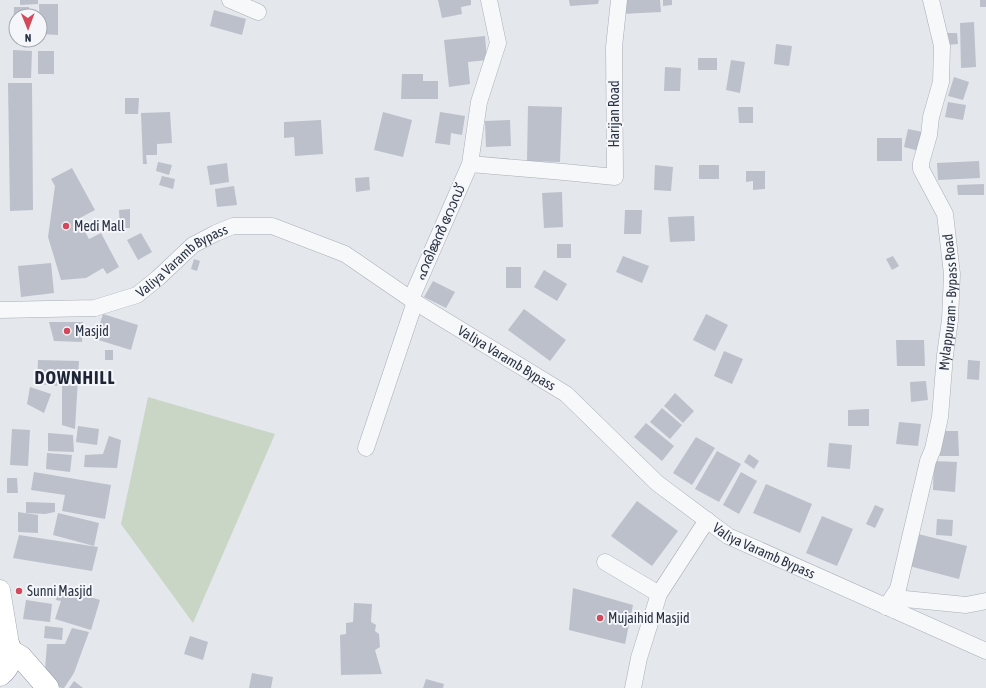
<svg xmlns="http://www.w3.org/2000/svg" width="986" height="688" font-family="'Asap Condensed','Noto Sans Malayalam',sans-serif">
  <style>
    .green { fill: #c9d6c5 }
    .building { fill: #bbc0ca }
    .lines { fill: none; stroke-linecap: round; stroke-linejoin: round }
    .minor-casing { stroke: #a9aeb7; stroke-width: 17 }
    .major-casing { stroke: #a3abb8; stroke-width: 21 }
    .highway-casing { stroke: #8b94a3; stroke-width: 23 }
    .minor { stroke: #f7f8fa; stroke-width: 16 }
    .major { stroke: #fff; stroke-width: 20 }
    .highway { stroke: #fff; stroke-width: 22 }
    .poi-dot { fill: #d1495b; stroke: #f4f6f9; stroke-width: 1.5 }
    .labels { text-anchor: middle; stroke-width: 4; stroke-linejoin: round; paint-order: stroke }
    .street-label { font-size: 14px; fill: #2b3445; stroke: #f4f6f9 }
    .poi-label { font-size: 14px; fill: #2b3445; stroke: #f4f6f9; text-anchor: start }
    .district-label { font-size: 18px; font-weight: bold; letter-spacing: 1px; fill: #1d2536; stroke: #f4f6f9 }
  </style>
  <rect width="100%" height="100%" fill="#e4e7ec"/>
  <path class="green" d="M148,397L275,434L193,623L121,524Z"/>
  <path class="building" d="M20,0H38V4L20,5Z
    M438,0H471V5L461,7L462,14L442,18Z
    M569,0H599L598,4L570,6Z
    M621,0H660L661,12L622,14Z
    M663,0H672V5L663,6Z
    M980,0H986V7H980Z
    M39,4H58V35L40,34Z
    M14,7H29V16H16V35H13Z
    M214,10L246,19L242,35L210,26Z
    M974,22L976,67L961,68L960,23Z
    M946,33H957L958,44L947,45Z
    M485,36L487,60L468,62L470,84L449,87L444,40Z
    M776,44L792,46L789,66L774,64Z
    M13,50L32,51L31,78H13Z
    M38,51H54V74H38Z
    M698,58H717V70H698Z
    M731,60L745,62L740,93L726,90Z
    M665,67L681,68L680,91H664Z
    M402,74H423V81H438V99H401Z
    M954,77L969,82L963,100L948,96Z
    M8,83H32L33,210L10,211Z
    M125,98H139L138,114H125Z
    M948,102L966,105L963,120L945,117Z
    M528,106L562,107L560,162L527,161Z
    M738,107H753V123H739Z
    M170,112L172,143L157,144V155H146L147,164H143L141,113Z
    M383,112L412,120L403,157L374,150Z
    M440,112L465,116L462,135L451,133L450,145L435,143Z
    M321,120L323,154L295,156L294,137L284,138V122Z
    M510,120L511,146L486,147L485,121Z
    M908,129L923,132L919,151L904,147Z
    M877,138H902V161H877Z
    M979,161L980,178L938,180L937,163Z
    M158,162L172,165L169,175L156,171Z
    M227,163L229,182L210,185L207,166Z
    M655,165L673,167L671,191L654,190Z
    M699,165H719V179H699Z
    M72,168L95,210L78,219L89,239L101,233L119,267L107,274L103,268L86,278L61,280L48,237L55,186L51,179Z
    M746,171H765V189L753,190V181L746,182Z
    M162,176L175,179L173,189L159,185Z
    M369,177L370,190L356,192L355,178Z
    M984,184V195H958L957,185Z
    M234,186L237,205L217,207L215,189Z
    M562,192L563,227L544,228L542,193Z
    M130,209V228H120L119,210Z
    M625,210H642L641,234H624Z
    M694,216L695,241L670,242L668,217Z
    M141,233L152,252L138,260L127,240Z
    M557,244H571V258H557Z
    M623,256L649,266L642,283L616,272Z
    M893,256L899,266L892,270L886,259Z
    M194,259L200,261L197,271L191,269Z
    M51,263L54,293L21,297L18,266Z
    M506,267H521V288H506Z
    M544,270L567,284L557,301L534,287Z
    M433,281L455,292L446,308L424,297Z
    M524,309L566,340L550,361L508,330Z
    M103,314L138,325L131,350L95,339Z
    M706,314L728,325L715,351L693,340Z
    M49,322H83L82,342L54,341Z
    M896,340H924L925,366H897Z
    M105,350H113V360H105Z
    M724,351L743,359L732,384L714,376Z
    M38,360L79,361L75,429L62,425V386L37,384Z
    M968,360L980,361L979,380L967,379Z
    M926,381L928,400L911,402L910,382Z
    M30,387L51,394L44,413L27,404Z
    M675,393L694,411L683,423L664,406Z
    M662,408L682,425L670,439L650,422Z
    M869,409V426H848V410Z
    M899,422L921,424L918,446L896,444Z
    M646,423L674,446L662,461L634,437Z
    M78,426L99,429L97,445L76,442Z
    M12,429L30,430L28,466L10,465Z
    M940,431H958L959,456H940Z
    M48,433L73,435L74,452L48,451Z
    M109,436L121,440L117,468L84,467L85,455L103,454Z
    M696,437L715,448L692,485L673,473Z
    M829,443L852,445L850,469L827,467Z
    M717,451L741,464L719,502L695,489Z
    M47,453L72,455L70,472L46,469Z
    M749,454L759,461L754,469L744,462Z
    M934,461L957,462L955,492L933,490Z
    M34,472L111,485L105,519L62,511L65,495L31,490Z
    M741,472L757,481L739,514L723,505Z
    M7,478H17L18,493H7Z
    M766,484L812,504L800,533L753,513Z
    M637,501L678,531L652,566L611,536Z
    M26,502L55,503V512L45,514L26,513Z
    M875,505L884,509L875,528L866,524Z
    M18,512L38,515V533L18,532Z
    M58,513L99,523L94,546L53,535Z
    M822,516L853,529L837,566L806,553Z
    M937,519L953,520L952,536L936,535Z
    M918,534L967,546L959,579L909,566Z
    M19,535L98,547L92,571L13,558Z
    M60,588L100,600L91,630L55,619L61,601L56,600Z
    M573,588L633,605L625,644L569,630Z
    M26,600L52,604L50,622L23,619Z
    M354,603L372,604L371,622L376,625L375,631L379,634L380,647L375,650L382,674L341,675L340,635L346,634V623L353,622Z
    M45,626L63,628L62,640L44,638Z
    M72,628L89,632L74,673L64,688H62L57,686L45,670L47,644H65Z
    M190,636L208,642L203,660L184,654Z
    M252,673L273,677L271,688H249Z
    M426,679L444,684L443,688H423Z
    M74,681L83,688H69Z"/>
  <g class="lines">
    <defs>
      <g id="minor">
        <path d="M230,0L258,12"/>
        <path d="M470,164L564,172L615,177L614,47L619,0"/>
        <path d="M411,299L470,164L479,102L498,43L489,0"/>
        <path id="s1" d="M0,310L95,308L137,295L158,278L193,245L216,233L233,226H272L345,254L415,302L566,394L657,483L728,536L986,651"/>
        <path d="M366,448L415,302"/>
        <path d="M605,562L659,594"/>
        <path id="s2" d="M886,607L898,589L928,461L933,449L940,417L945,355L950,320L952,274L945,214L921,169V163L929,135L931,117L941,82L942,46L931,0"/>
        <path d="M894,610L905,599L966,605L986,601"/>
        <path d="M633,688L639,658L659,594L707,520"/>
      </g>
      <path id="major" d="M0,590L9,644"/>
      <path id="highway" d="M0,634C3,637 6,641 8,644C15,655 9,668 0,675
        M11,651L21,657L48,688"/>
    </defs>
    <use href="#minor" class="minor-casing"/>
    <use href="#major" class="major-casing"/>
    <use href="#highway" class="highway-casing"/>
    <use href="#minor" class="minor"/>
    <use href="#major" class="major"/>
    <use href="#highway" class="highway"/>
  </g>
  <g class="poi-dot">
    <circle cx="66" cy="226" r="4"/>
    <circle cx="67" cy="331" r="4"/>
    <circle cx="19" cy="591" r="4"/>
    <circle cx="600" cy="618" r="4"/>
  </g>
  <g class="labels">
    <g class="street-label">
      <text transform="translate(614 114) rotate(-90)" y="5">Harijan Road</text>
      <text transform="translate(440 232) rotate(-66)" y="5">ഹരിജൻ റോഡ്</text>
      <text dy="5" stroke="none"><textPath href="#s1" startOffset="196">Valiya Varamb Bypass</textPath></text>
      <text dy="5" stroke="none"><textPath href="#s2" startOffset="314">Mylappuram - Bypass Road</textPath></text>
      <text dy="5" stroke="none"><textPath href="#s1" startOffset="568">Valiya Varamb Bypass</textPath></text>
      <text dy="5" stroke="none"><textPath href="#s1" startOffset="892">Valiya Varamb Bypass</textPath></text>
    </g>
    <g class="poi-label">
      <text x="74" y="231">Medi Mall</text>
      <text x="75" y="336">Masjid</text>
      <text x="27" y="596">Sunni Masjid</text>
      <text x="608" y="623">Mujaihid Masjid</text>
    </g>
    <g class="district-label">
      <text x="75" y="384">DOWNHILL</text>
    </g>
  </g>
  <g transform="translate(28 28) rotate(179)"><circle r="19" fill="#f4f6f9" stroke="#a4a8b1"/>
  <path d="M0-3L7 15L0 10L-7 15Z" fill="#d1495b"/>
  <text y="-6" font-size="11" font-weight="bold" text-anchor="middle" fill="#2b3445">N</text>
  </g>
</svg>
